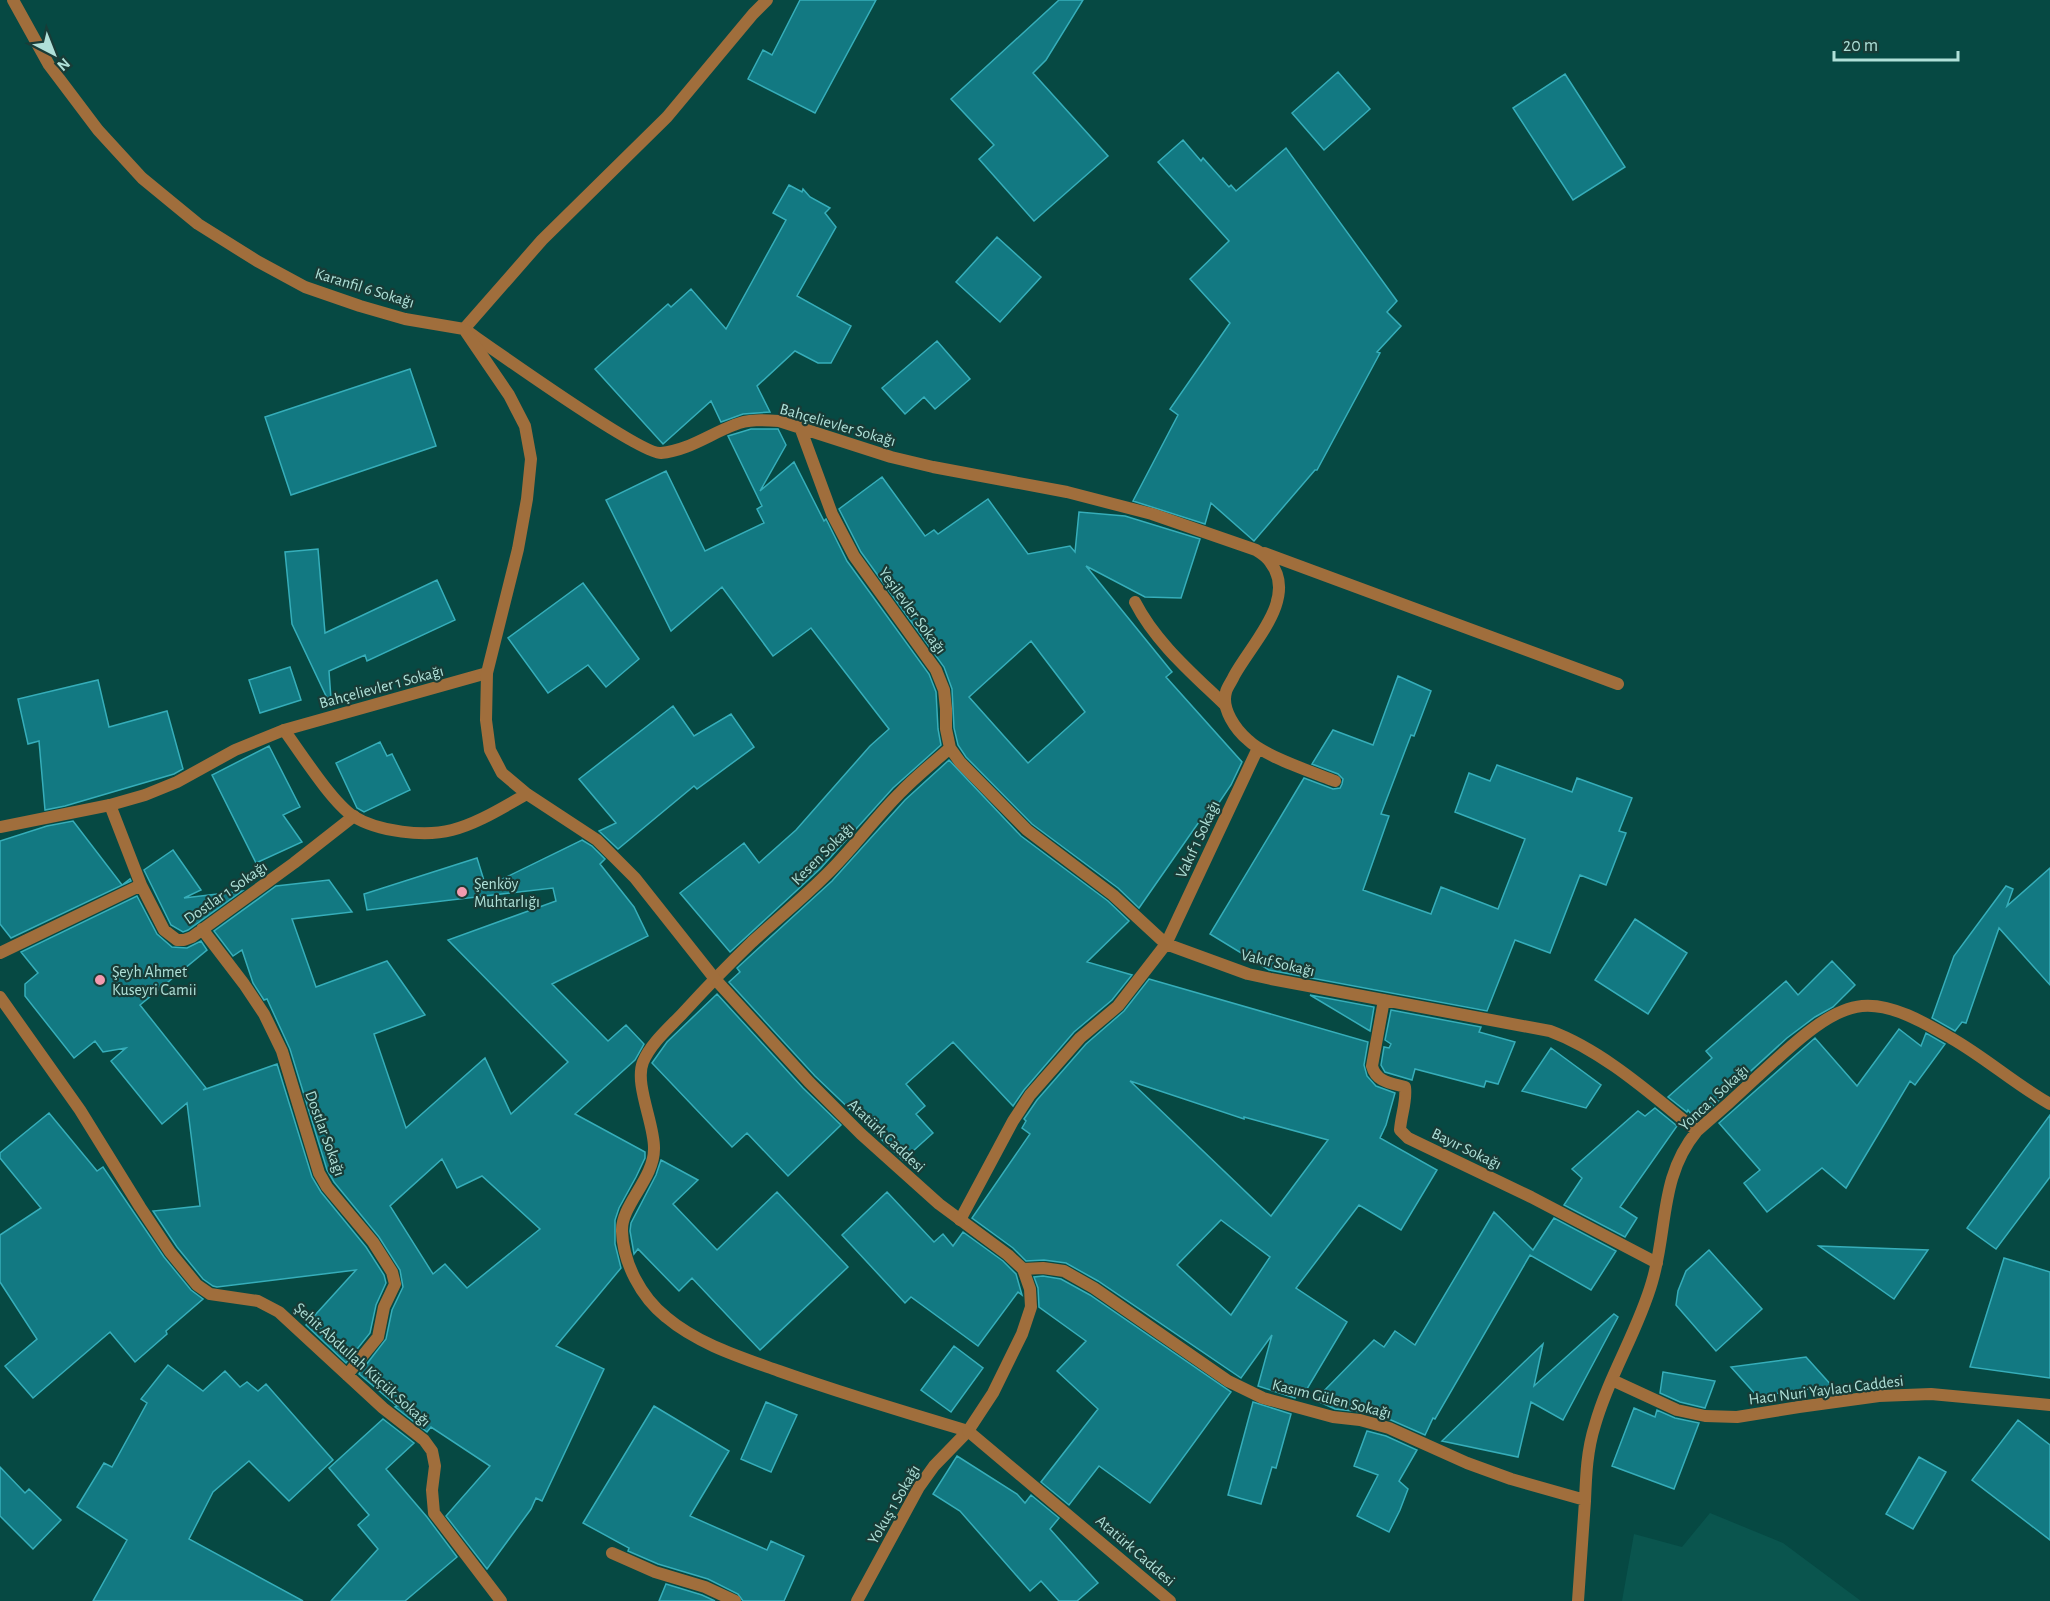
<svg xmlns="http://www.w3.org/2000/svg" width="2050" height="1601" font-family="'Alegreya Sans',sans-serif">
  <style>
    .built { fill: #0a554e }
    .building { fill: #127982; stroke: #36aeba; stroke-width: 1.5; fill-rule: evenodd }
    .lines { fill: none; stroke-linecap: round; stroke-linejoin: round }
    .service { stroke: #a06e3c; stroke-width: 12 }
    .minor { stroke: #a06e3c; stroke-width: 12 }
    .tertiary { stroke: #a06e3c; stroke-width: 12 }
    .poi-dot { fill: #f29aaf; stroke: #183c37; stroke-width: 2 }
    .labels { text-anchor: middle; stroke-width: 4.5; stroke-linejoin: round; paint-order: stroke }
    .street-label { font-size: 16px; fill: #afe0d8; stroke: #183c37 }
    .poi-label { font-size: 16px; fill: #afe0d8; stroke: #183c37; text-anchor: start }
  </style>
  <rect width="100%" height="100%" fill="#064943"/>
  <path class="built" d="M1710,1513L1783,1543L1861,1601H1622L1634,1534L1682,1547Z"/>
  <path class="building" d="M800,0H876L815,113L748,79L763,50L772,55Z
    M1059,0H1083L1046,60L1033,73L1108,156L1034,221L979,159L994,145L951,99Z
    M1338,72L1370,109L1324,150L1292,113Z
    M1565,74L1625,167L1573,200L1513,108Z
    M1183,140L1201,161L1203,158L1229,187L1231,185L1236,191L1286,148L1397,301L1387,312L1401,326L1377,352L1380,353L1317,470H1315L1254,541L1211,503L1205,524L1133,501L1178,415L1170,409L1230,323L1190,279L1229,241L1158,162Z
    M789,185L802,192L803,189L810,197L830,208L825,213L836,227L797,296L851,326L831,363H818L795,351L757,386L770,412L743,414L721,422L711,401L663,444L595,369L668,304L671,307L691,289L726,329L786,220L773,213Z
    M997,237L1041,277L1000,322L956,282Z
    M937,341L970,379L935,409L924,397L905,414L882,388Z
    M410,369L436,446L291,495L265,417Z
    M751,429H778L786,445L760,491L794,462L824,521L826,519L847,561L929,674L936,692L938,729L941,745L893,788L820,869L730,952L680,893L744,843L759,863L796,830L870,746L889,729L811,628L773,656L722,587L671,631L606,500L666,471L705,551L764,523L757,509L762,506L728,436Z
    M882,477L925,536L934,530L938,534L988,499L1028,554L1070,546L1075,552L1079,512L1125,516L1200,539L1181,598L1145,597L1086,566L1172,672L1166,677L1242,762L1231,785L1206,822L1201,819L1139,908L1118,888L1032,824L966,757L958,745L954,728L952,689L944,667L861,552L839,509ZM1031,641L1085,712L1028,763L969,697Z
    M318,549L325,633L437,580L455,620L367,661L365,655L329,671L331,699L328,700L292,624L285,552Z
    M583,583L639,659L606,687L588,665L548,693L508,638Z
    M290,667L301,700L260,713L249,680Z
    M1398,676L1431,691L1414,736L1411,735L1381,814L1389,816L1363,890L1431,914L1441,887L1498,909L1525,839L1455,812L1469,773L1490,781L1497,765L1572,792L1577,778L1632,798L1619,831L1626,833L1606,885L1580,875L1550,953L1515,940L1487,1011L1269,970L1210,934L1304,778L1333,789L1340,788L1342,784L1343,779L1338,774L1312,764L1333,730L1373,745Z
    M98,680L109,727L167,711L183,769L174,774L65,806L45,810L39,741L28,744L18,699Z
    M673,706L694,736L731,714L754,747L697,789L694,786L618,849L599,831L616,823L579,779Z
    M380,742L387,756L392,754L410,790L364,812L357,808L336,763Z
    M269,746L300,807L283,815L302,842L256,863L212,775Z
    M949,760L1021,836L1108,901L1129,921L1087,962L1132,975L1112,1000L1074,1032L1024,1090L1013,1106L953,1042L906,1084L925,1106L916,1114L933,1133L903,1160L815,1076L729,982L740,972L737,968L832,881L905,800Z
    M73,821L122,885L130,879L131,881L11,938L0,924V841L47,826Z
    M582,840L592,846L605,859L600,864L634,907L648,936L552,984L608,1041L626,1025L644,1044L635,1060L575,1114L645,1152V1158L636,1177L619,1208L615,1220V1244L621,1268L556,1346L604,1369L542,1501L536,1498L531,1509L487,1569L446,1516L490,1466L431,1427L427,1432L395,1407L397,1406L359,1374L386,1339L392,1310L403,1287L400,1270L379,1237L334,1182L327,1170L290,1049L267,999L264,1000L253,983L242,950L233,956L214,931L276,886L329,880L352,912L292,919L316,987L387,961L425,1015L374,1034L406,1128L485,1058L511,1114L568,1062L448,940L556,901L553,888L367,910L364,894L477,858L486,887ZM442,1159L457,1188L482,1176L540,1229L467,1288L445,1264L433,1274L390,1206Z
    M173,850L201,890L184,898L242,891L188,930L183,932L171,925L144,870Z
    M2050,868V985L1999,928L1966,1023L1962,1022L1955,1031L1932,1018L1954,956L2006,886L2013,889L2007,906Z
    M137,896L157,934L172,947L187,948L201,941L207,950L140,1005L206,1088L203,1090L277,1064L312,1177L321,1192L366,1247L384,1275L386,1283L376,1305L370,1333L346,1363L306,1325L356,1270L217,1287L213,1286L203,1279L177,1247L153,1211L200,1206L187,1103L162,1124L111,1061L126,1048L103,1052L95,1041L74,1058L25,996V984L38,973L21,952Z
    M1635,919L1687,953L1648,1014L1595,980Z
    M1832,961L1855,985L1833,1007L1815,1017L1787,1038L1708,1110L1706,1107L1694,1118L1688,1110L1687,1112L1668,1097L1712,1058L1706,1051L1786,981L1798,995Z
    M1149,979L1368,1042L1364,1065L1367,1076L1376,1086L1395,1093L1386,1125L1380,1138L1437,1170L1401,1230L1359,1205L1296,1288L1347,1322L1304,1394L1297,1390L1295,1398L1258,1386L1272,1335L1241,1378L1098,1281L1066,1263L1044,1260L1026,1261L1013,1248L972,1218L1030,1134L1022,1128L1026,1121L1024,1119L1037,1100L1086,1044L1124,1011ZM1130,1081L1244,1119V1117L1328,1140L1271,1216ZM1221,1220L1270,1257L1231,1315L1177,1265Z
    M717,994L803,1088L841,1125L788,1176L747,1133L732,1147L652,1063L667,1042Z
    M1310,995L1374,1007L1370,1031Z
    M1391,1010L1481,1027L1479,1032L1515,1042L1498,1084L1486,1081L1484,1087L1415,1069L1412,1080L1385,1072L1381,1065L1384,1047L1389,1048L1391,1044L1385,1040Z
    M1899,1029L1921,1046L1926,1033L1945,1044L1915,1085L1910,1081L1846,1188L1822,1168L1767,1212L1744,1183L1760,1170L1719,1123L1815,1038L1857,1086Z
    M1551,1048L1601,1085L1586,1108L1522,1091Z
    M1655,1108L1677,1126L1620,1207L1637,1218L1625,1237L1564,1205L1582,1178L1572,1169L1638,1111L1645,1116Z
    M49,1113L97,1171L103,1167L164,1257L191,1290L203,1299L166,1331L167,1334L135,1362L110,1332L33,1398L5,1366L37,1339L0,1282V1235L41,1208L0,1158V1153Z
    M2050,1115V1177L1996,1249L1967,1228Z
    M661,1160L698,1180L673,1204L717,1250L777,1192L848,1267L760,1350L692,1278L679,1291L638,1249L634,1254L630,1231L631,1223L656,1175Z
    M887,1192L934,1242L943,1234L953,1246L963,1232L1003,1261L1016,1274L1022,1295L1018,1292L978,1346L911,1297L905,1303L842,1235Z
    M1494,1212L1533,1250L1554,1218L1616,1251L1591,1290L1530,1255L1435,1419L1433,1418L1425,1435L1391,1420L1362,1412L1335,1409L1315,1400L1374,1340L1384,1347L1395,1331L1415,1345Z
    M1819,1246L1928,1250L1894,1299Z
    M1709,1250L1762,1309L1716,1351L1676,1305L1678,1291L1686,1271Z
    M2004,1258L2050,1272V1378L1970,1367Z
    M1043,1276L1061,1279L1090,1295L1231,1392L1150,1503L1099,1466L1069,1505L1041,1482L1098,1409L1057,1371L1086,1341L1039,1307L1038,1288L1034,1277Z
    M1614,1314L1618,1317L1563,1420L1531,1402L1518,1457L1442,1441L1543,1344L1534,1386Z
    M954,1346L983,1368L951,1412L921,1390Z
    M1806,1357L1832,1386L1757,1396L1731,1367Z
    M168,1365L203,1391L225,1371L240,1387L247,1382L258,1391L266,1384L333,1460L289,1501L249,1461L213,1492L189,1539L303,1601H93L127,1540L77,1507L104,1463L112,1467L147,1403L141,1399Z
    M1663,1372L1715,1381L1705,1408L1680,1402L1660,1393Z
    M766,1402L797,1415L771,1472L741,1459Z
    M1253,1402L1291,1414L1276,1468L1272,1467L1261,1504L1228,1495Z
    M654,1406L729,1451L690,1516L767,1550L771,1541L804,1556L784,1601H743L738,1594L708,1579L658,1564L628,1551L629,1548L583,1523Z
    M1634,1408L1655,1417L1657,1410L1675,1418L1699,1423L1674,1489L1612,1466Z
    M383,1419L414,1443L386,1469L427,1517L457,1557L405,1601H331L378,1549L358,1525L369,1515L329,1468Z
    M2018,1420L2050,1445V1540L1972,1480Z
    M1367,1431L1386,1436L1417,1450L1399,1481L1408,1489L1400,1510L1389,1532L1357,1516L1378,1475L1354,1466Z
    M957,1456L1017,1494L1025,1503L1031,1495L1059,1518L1050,1529L1098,1583L1077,1601H1059L1041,1581L1030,1591L960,1511L933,1494Z
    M1919,1457L1946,1472L1913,1529L1886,1514Z
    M0,1467L25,1493L29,1489L61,1520L33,1549L0,1516Z
    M666,1584L702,1595L715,1601H659Z"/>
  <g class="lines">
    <path class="service" d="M1135,602C1156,643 1193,674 1225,705"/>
    <path class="minor" d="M767,0L753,14L667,117L542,240L464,329C490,347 641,455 661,453C687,451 710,434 734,425C748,419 764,420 779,421L891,457L933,467L1067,492L1152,514L1256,550C1261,553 1267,557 1270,562C1299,598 1251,644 1234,676C1232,681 1227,687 1226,692C1221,709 1236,730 1248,740C1264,756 1312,772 1335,781
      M800,427L832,514L854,556L936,670L944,690L946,709V729L950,748L960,762L1027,830L1113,895L1166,944L1258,748
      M1264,553L1618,684
      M284,730L487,673
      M110,805L141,885L164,930L177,940H184L192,937L294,863L354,816
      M202,929L244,984L264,1014L282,1051L319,1173L327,1187L373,1242L392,1272L395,1284L384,1307L378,1337L347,1375
      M0,953L141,885
      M0,997L80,1110L140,1207L170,1252L197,1285L210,1294L258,1301L279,1312L383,1408L424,1440L432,1451L435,1466L432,1490L434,1513L501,1601
      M1384,1000L1372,1066C1376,1082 1391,1083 1405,1087C1407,1101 1401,1115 1400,1130L1408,1138L1531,1197L1657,1263
      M960,1220L1013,1121L1030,1095L1080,1038L1118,1006L1166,944L1248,974L1271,979L1550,1031C1604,1051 1653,1096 1697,1131
      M1023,1269L1043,1268L1064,1271L1094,1288L1228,1381L1263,1398L1333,1417L1360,1420L1389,1428L1467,1463L1511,1479L1585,1500
      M1612,1380L1677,1410L1705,1416L1737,1417L1799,1407L1879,1396L1931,1394L2050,1405
      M612,1553L655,1572L705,1587L735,1601
      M857,1601L919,1487L934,1466L968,1431C904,1412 841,1393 779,1371C740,1357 698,1344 666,1317C641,1297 623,1263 622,1231C621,1205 654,1179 654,1149C655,1125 634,1084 643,1062C651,1043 669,1028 683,1013C705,989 728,965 752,942C776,920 802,899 826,875C852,850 873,820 899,794C915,777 933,763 950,748
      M1578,1601C1580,1568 1583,1534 1585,1501C1586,1475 1587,1450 1595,1425C1609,1375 1638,1331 1652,1282C1668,1229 1659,1177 1697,1131C1718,1113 1738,1095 1758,1076C1784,1053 1826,1009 1862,1006C1892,1003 1927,1024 1951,1038C1986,1058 2016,1085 2050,1104"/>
    <path class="tertiary" d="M13,0L49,65L98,130L142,178L198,224L257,261L305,287L360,306L405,319L464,329L509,395L525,426L531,459L527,499L518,549L487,673L486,720L490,750L502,773L527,794L597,840L635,878L715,979L809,1082L861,1134L939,1204L1008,1255L1023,1269L1030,1289L1031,1307L1022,1334L993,1393L968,1431L1170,1601
      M0,827L110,805L145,795L177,782L235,750L284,730C301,753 331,801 353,816C378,832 425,837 452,830C479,823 503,807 527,794"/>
  </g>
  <g class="poi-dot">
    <circle cx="462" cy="892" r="6"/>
    <circle cx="100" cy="980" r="6"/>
  </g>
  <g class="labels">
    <g class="street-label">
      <text transform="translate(365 287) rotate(17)" y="6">Karanfil 6 Sokağı</text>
      <text transform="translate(838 424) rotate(16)" y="6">Bahçelievler Sokağı</text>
      <text transform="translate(913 610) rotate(54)" y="6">Yeşilevler Sokağı</text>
      <text transform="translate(381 686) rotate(-15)" y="6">Bahçelievler 1 Sokağı</text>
      <text transform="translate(1197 839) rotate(-65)" y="6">Vakıf 1 Sokağı</text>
      <text transform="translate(822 853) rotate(-45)" y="6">Kesen Sokağı</text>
      <text transform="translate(225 892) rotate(-35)" y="6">Dostlar 1 Sokağı</text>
      <text transform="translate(1278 962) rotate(13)" y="6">Vakıf Sokağı</text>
      <text transform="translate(1713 1097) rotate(-43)" y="6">Yonca 1 Sokağı</text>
      <text transform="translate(326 1133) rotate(70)" y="6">Dostlar Sokağı</text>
      <text transform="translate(887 1135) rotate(43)" y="6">Atatürk Caddesi</text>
      <text transform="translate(1467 1148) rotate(26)" y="6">Bayır Sokağı</text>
      <text transform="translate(363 1364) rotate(42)" y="6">Şehit Abdullah Küçük Sokağı</text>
      <text transform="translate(1826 1389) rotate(-7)" y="6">Hacı Nuri Yaylacı Caddesi</text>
      <text transform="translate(1332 1398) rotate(14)" y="6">Kasım Gülen Sokağı</text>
      <text transform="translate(893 1504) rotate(-60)" y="6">Yokuş 1 Sokağı</text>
      <text transform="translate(1136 1550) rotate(41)" y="6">Atatürk Caddesi</text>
    </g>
    <g class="poi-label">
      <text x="474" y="889">Şenköy<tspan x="474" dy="18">Muhtarlığı</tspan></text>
      <text x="112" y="977">Şeyh Ahmet<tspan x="112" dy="18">Kuseyri Camii</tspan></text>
    </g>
  </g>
  <g transform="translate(54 54) rotate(138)" stroke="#183c37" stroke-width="4.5" paint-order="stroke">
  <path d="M0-4.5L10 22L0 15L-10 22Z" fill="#afe0d8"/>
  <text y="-9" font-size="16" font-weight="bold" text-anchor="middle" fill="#afe0d8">N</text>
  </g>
  <path d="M1834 51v9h124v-9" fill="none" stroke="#afe0d8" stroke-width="3"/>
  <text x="1843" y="51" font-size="18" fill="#afe0d8" stroke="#183c37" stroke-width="4.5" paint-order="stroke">20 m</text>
</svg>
